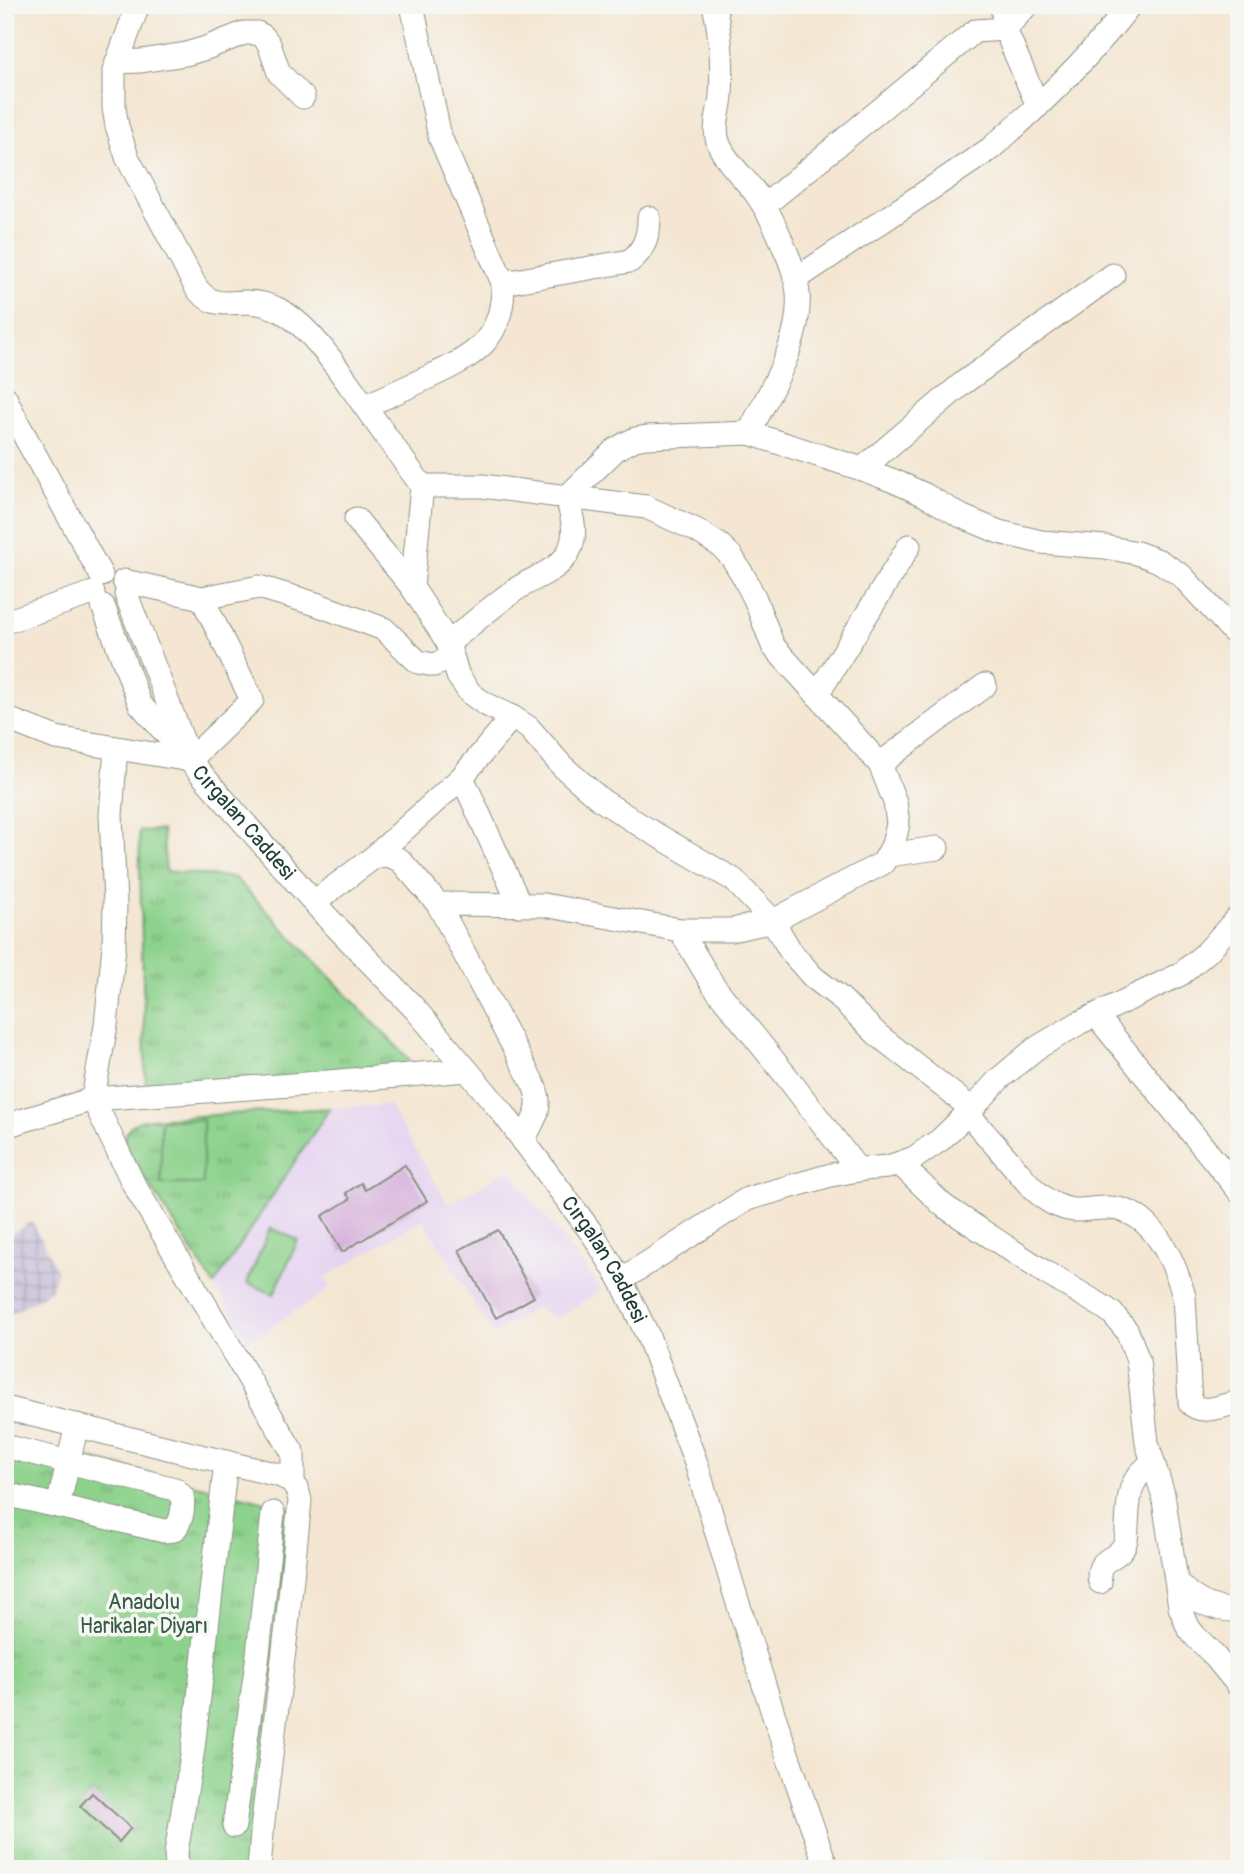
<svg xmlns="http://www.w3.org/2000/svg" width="1244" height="1874" font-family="Pangolin,sans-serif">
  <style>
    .built { fill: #e5d3f1 }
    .industrial { fill: url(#industrial-grid) }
    .grass { fill: url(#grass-tufts); stroke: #568860; stroke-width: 2 }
    .pitch { fill: #8dd28c; stroke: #568860; stroke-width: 2 }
    .building { fill: #d7b2dc }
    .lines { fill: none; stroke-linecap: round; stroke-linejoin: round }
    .minor-casing { stroke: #8a9283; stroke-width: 25 }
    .minor { stroke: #fff; stroke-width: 23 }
    .labels { text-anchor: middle; stroke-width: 7; stroke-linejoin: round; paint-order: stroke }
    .street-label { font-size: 21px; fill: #1f3d34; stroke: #f6f6f2 }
    .park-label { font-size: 21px; fill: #355b46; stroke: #f6f6f2 }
  </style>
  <defs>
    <pattern id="industrial-grid" width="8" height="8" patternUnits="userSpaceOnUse" patternTransform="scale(1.75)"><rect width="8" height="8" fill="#c7c0d9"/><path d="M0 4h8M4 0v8" fill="none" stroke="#a19db1"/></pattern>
    <pattern id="grass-tufts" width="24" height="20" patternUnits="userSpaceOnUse" patternTransform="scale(1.75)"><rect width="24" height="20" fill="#8dd28c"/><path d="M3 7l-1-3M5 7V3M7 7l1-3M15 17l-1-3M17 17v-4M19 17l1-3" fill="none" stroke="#73ac73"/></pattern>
  </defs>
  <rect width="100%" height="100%" fill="#f6f6f2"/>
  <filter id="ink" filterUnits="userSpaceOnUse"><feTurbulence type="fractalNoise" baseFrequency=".0143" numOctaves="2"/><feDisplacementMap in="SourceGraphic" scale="14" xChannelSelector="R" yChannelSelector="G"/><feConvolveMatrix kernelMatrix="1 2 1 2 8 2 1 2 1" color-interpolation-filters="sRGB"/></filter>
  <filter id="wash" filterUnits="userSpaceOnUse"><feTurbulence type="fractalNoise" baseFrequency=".00686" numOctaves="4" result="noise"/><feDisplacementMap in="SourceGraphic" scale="28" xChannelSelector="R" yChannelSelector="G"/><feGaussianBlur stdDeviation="1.57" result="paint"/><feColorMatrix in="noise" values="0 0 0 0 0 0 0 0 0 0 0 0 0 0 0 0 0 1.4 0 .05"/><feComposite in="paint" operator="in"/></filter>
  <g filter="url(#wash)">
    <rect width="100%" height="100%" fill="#f4e6d2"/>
    <path class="built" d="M389,1105L448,1204L509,1169L602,1290L556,1319L537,1307L493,1334L423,1219L325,1277L331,1288L249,1341L214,1285L330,1108Z"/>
    <path class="industrial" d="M32,1221L57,1270L51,1290L5,1318V1238Z"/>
    <path class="grass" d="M162,830L166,871L235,878L425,1076L146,1095L139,831Z
      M330,1108L214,1285L125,1147C123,1128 132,1122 149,1119Z
      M5,1438L290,1508L252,1869H5Z"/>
    <path class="pitch" d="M161,1120H203V1184H161Z
      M270,1228L298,1240L274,1294L247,1283Z"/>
    <g id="blocks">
      <path class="building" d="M405,1165L427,1201L342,1252L322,1216L350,1199L346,1193L361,1183L365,1190Z
        M498,1230L534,1297L496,1318L459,1250Z
        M92,1793L131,1828L119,1842L80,1806Z"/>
    </g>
  </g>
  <g filter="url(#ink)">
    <use href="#blocks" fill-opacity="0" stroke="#8a9283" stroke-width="2"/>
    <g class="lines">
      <defs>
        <g id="minor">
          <path d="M138,5L114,71V108L117,126L127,157L197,289C213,307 224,303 245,302C260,302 274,306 286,314C312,330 338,369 356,394C378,425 400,456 422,486L412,587L448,643L458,676L470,693L485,704L512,717L529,728L562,766L601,800L645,828L734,880L773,921L791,952L813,977L839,997L878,1035L972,1109"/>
          <path d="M714,5C721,35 723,65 721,96C720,109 714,125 717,138C721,158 745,178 757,195C768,211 777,229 784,247C791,262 796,276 798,293C802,342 770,390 749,433"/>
          <path d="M1002,5L1005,29L1038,106"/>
          <path d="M117,62L141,61L186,54L206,48L244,33H257L263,36L269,44L279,73L303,97"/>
          <path d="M764,206L975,31L1005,29L1027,5"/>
          <path d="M796,279L990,149C1041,105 1089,58 1130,5"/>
          <path d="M503,283L630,261C644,250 649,236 649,218"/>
          <path d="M5,397L17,422L101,575"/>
          <path d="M365,406C386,397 408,387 429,377C475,356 504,339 503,283L440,137L412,5"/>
          <path d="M862,469L963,383L1113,275"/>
          <path d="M422,486H482L646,507L696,530L721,546L731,556L744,577L755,599L773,646L880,764L895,802L898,824L893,845L883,863L773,921L732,930H680L544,905L438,904"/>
          <path d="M356,519L412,587"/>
          <path d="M124,581L202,598L252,700L190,760"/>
          <path d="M126,594L184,744"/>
          <path d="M202,598L259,587L316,604L384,629L418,662L434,665L446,660L450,654"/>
          <path id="s1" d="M103,606L140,704L326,916L416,1010L467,1070L503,1113L594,1236L621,1280L648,1336L696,1463L736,1597L774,1716L827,1869"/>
          <path d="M5,622L93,593"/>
          <path d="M448,643C470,626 492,606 515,590C533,577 561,571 570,549C578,531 571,515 567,497L615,450L625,444L635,439L647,437L749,433L862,469L894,481L925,495L961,516L999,532L1041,542L1105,547L1137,553L1159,561L1182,576L1239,638"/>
          <path d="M817,695L909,546"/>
          <path d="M5,718L56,738L190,760"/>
          <path d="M116,748L111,815L115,903L114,946L106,1025L93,1099L133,1183L293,1453V1483"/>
          <path d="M880,764L985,685"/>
          <path d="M462,777L520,905"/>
          <path d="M889,855L937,848"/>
          <path d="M374,857L462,777L512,717"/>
          <path d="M314,902L374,857L387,855L400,860L438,904L534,1085C544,1109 534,1119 523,1140"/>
          <path d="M680,930L713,985L787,1077L858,1170"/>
          <path d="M1096,1015L1239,1191"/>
          <path d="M968,1114C982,1130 996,1146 1010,1162C1023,1177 1034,1193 1052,1203C1078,1216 1085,1207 1109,1208C1152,1209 1174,1260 1184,1296L1190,1403C1202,1416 1223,1405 1239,1402"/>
          <path d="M5,1126L93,1099L305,1084L467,1070"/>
          <path d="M900,1164L944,1206L1046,1273L1102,1306L1112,1313L1127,1331L1138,1360L1147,1443L1163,1494L1180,1607L1188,1627L1195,1636L1211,1652L1239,1686"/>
          <path d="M621,1280L747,1199L831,1175L864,1169L888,1167L914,1158L940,1140L972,1109L999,1079L1035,1049L1079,1023L1181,974L1207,952L1239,916"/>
          <path d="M5,1408L278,1475C291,1479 298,1487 300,1501L287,1626L263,1821L259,1869"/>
          <path d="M5,1446L175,1489L182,1496C184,1508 182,1521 174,1530L164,1531L58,1506"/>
          <path d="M5,1494L58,1506L77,1425"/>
          <path d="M1100,1582C1094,1556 1119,1562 1125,1543C1127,1538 1127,1532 1127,1526C1129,1497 1127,1481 1153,1462"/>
          <path d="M1177,1582C1193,1601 1213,1611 1239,1610"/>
          <path d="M234,1826L258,1654L273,1513"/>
          <path d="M177,1869L176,1853L193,1749L226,1462"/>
        </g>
      </defs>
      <use href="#minor" class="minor-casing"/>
      <use href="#minor" class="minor"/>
    </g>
  </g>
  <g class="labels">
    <g class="street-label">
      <text dy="7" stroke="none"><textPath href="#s1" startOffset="262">Cırgalan Caddesi</textPath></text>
      <text dy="7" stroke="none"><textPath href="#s1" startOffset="830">Cırgalan Caddesi</textPath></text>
    </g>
    <g class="park-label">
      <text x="144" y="1609">Anadolu<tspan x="144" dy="24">Harikalar Diyarı</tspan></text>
    </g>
  </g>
  <rect width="1244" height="1874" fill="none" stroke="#f6f6f2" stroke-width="28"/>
</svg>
